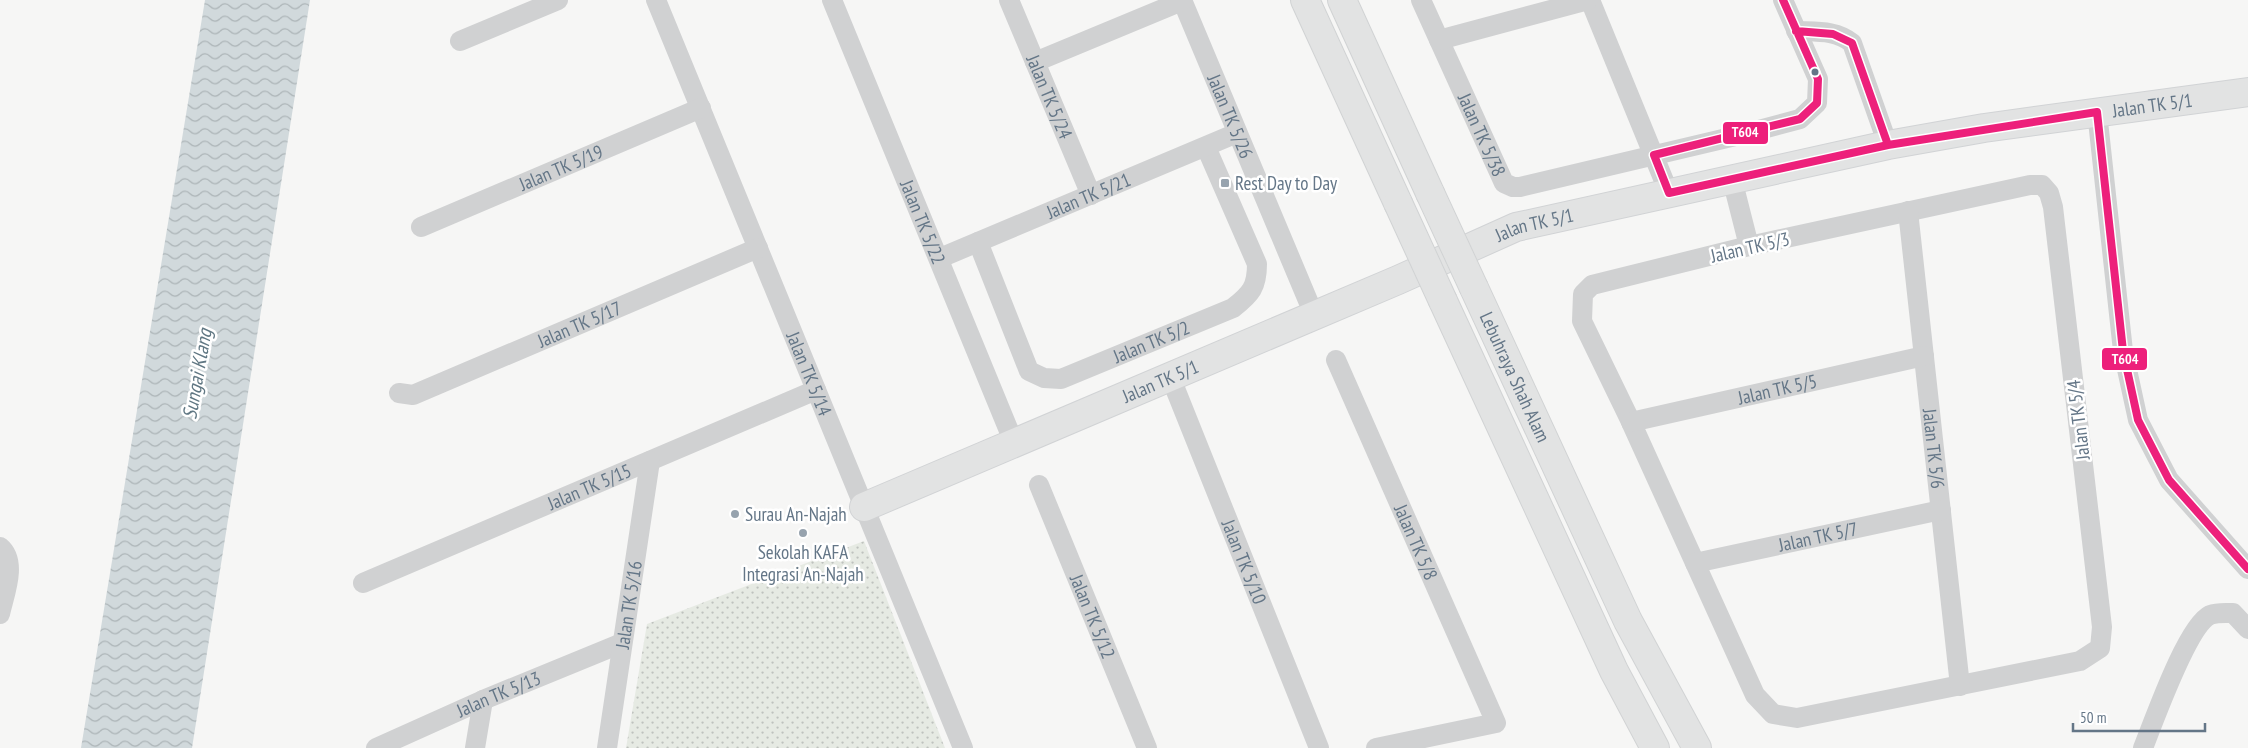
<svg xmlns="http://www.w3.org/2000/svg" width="2248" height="748" font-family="'PT Sans Narrow',sans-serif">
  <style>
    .park { fill: url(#park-dots) }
    .water { fill: url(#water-waves) }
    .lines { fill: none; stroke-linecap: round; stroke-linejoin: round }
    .secondary-casing { stroke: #d1d3d5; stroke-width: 30 }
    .highway-casing { stroke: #d1d3d4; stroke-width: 30 }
    .street { stroke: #d0d1d2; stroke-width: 20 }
    .secondary { stroke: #e2e3e3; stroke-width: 28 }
    .highway { stroke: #e2e3e3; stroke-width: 28 }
    .highway-bridge-casing { stroke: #d1d3d4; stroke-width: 30; stroke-linecap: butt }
    .highway-bridge { stroke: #e2e3e3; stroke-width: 28 }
    .bus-1-casing { stroke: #fff; stroke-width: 11 }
    .bus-1 { stroke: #ed207b; stroke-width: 8 }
    .bus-dot { fill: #647687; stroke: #fff; stroke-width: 2 }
    .poi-dot { fill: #97a3ae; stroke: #fff; stroke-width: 2 }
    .labels { text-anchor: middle; stroke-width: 5; stroke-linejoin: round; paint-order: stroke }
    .street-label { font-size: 19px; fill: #647687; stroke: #fff }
    .poi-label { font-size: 19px; fill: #647687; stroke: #fff; text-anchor: start }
    .water-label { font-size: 20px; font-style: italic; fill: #607783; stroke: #fff }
    .line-badge { stroke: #fff; stroke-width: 2 }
    .badge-label { font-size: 14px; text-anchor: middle; font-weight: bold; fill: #fff }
  </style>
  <defs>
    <pattern id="park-dots" width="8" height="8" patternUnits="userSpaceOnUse" patternTransform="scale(1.25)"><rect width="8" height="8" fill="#e6eae3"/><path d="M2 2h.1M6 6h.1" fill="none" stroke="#bec2be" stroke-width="1.8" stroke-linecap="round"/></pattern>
    <pattern id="water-waves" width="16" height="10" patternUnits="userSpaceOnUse" patternTransform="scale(1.25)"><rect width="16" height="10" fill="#d1d9dc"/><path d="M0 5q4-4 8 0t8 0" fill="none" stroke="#adb5b8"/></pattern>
  </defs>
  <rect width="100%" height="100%" fill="#f6f6f5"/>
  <path class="park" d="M864,541L945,748H626L647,624Z"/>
  <path class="water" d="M205,0H310L192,748H81Z"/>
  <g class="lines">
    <defs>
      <g id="secondary">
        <path id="s19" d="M864,507L1398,280L1516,227L1888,145L1984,128L2248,92"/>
      </g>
      <g id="highway">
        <path d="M1305,0L1398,203"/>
        <path d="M1342,0L1430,193"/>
        <path id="s20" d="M1474,288L1628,621L1697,748"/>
        <path d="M1443,301L1614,671L1655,748"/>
      </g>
    </defs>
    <use href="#secondary" class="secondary-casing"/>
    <use href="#highway" class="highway-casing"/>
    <g class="street">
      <path id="s1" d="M656,0L963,748"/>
      <path id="s2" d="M832,0L1014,443"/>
      <path id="s3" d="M1009,0L1091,195"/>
      <path id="s4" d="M1182,0L1314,315"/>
      <path id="s5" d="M1421,0L1504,183L1513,187H1520L1744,134L1800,119L1817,103L1818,79L1783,0"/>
      <path d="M1590,0L1669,193"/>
      <path d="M1796,31C1817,32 1836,30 1852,43L1888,145"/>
      <path d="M1439,40L1588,0"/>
      <path d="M460,41L558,0"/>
      <path d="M1035,62L1182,1"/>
      <path d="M2097,112L2123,351L2138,420L2169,480L2248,569"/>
      <path d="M1732,179L1749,246"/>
      <path d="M2030,185H2042L2049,193L2053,207L2102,627L2100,648L2080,661L1797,718L1773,714L1755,695L1631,422L1582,321L1583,294L1592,285L1749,246Z"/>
      <path id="s6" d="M1908,211L1960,686"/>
      <path id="s7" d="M421,227L701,108"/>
      <path id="s8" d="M978,242L1029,371L1044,378L1061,379L1233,308C1251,294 1257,287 1257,264L1206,147"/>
      <path id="s9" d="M940,258L1237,133"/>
      <path id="s10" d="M1336,360L1496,723L1376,748"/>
      <path id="s11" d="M1170,376L1319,748"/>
      <path id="s12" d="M399,393L413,395L758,248"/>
      <path id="s13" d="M1631,422L1924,356"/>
      <path id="s14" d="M1039,485L1147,748"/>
      <path d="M0,547C18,562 4,595 0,614"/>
      <path id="s15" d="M1695,563L1941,510"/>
      <path id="s16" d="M363,583L816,390"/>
      <path id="s17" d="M376,748L483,700L622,643"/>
      <path d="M475,748L483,700"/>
      <path id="s18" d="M607,748L650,461"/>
      <path d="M2143,748C2154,721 2187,626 2210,615C2218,612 2226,613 2233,613L2248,629"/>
    </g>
    <use href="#secondary" class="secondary"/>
    <use href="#highway" class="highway"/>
    <defs>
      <path id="highway-bridge" d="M1430,193L1474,288
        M1398,203L1443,301"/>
    </defs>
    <use href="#highway-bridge" class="highway-bridge-casing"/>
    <use href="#highway-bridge" class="highway-bridge"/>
    <defs>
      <path id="bus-1" d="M1783,0L1818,79L1817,103L1800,119L1654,155L1669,193L1888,145L2097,112
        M1796,31L1833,34L1852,43L1888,145
        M2097,112L2123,351L2138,420L2169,480L2248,569"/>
    </defs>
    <use href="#bus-1" class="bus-1-casing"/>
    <use href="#bus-1" class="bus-1"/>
  </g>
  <circle class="bus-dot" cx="1815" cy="72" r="4.5"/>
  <g class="poi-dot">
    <rect x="1220" y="178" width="10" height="10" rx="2.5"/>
    <circle cx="735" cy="514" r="5"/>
    <circle cx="803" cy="533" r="5"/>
  </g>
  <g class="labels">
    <g class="street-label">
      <text dy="7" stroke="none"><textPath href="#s3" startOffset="105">Jalan TK 5/24</textPath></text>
      <text dy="7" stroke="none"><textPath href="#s19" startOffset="1358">Jalan TK 5/1</textPath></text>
      <text dy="7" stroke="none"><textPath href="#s4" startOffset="126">Jalan TK 5/26</textPath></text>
      <text dy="7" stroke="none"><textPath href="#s5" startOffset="148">Jalan TK 5/38</textPath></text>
      <text dy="7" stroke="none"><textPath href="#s7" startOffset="152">Jalan TK 5/19</textPath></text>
      <text dy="7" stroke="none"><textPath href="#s9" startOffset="161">Jalan TK 5/21</textPath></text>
      <text dy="7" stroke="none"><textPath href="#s2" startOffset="240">Jalan TK 5/22</textPath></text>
      <text dy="7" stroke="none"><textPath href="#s19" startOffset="728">Jalan TK 5/1</textPath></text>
      <text transform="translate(1750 247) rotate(-13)" y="7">Jalan TK 5/3</text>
      <text dy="7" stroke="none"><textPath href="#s12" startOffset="195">Jalan TK 5/17</textPath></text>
      <text dy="7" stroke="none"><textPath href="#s8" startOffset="270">Jalan TK 5/2</textPath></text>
      <text dy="7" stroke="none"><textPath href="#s1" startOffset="404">Jalan TK 5/14</textPath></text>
      <text dy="7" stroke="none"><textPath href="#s20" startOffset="98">Lebuhraya Shah Alam</textPath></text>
      <text dy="7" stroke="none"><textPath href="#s19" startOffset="322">Jalan TK 5/1</textPath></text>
      <text dy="7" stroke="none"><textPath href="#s13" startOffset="150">Jalan TK 5/5</textPath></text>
      <text transform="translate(2078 420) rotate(-97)" y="7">Jalan TK 5/4</text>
      <text dy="7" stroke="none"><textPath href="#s6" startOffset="239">Jalan TK 5/6</textPath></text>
      <text dy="7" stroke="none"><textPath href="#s16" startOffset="246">Jalan TK 5/15</textPath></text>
      <text dy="7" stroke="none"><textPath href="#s15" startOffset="126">Jalan TK 5/7</textPath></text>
      <text dy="7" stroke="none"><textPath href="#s10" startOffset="199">Jalan TK 5/8</textPath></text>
      <text dy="7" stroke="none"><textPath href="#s11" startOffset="200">Jalan TK 5/10</textPath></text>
      <text dy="7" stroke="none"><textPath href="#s18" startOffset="145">Jalan TK 5/16</textPath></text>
      <text dy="7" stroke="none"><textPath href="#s14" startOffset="142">Jalan TK 5/12</textPath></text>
      <text dy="7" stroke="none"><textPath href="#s17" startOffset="134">Jalan TK 5/13</textPath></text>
    </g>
    <g class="poi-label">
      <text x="1235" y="190">Rest Day to Day</text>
      <text x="745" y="521">Surau An-Najah</text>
      <text x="803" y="559" text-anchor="middle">Sekolah KAFA<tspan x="803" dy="22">Integrasi An-Najah</tspan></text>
    </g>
    <g class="water-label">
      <text transform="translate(197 374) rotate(-80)" y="7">Sungai Klang</text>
    </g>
  </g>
  <g class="line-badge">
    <rect x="1722" y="121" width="47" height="24" rx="5" fill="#ed207b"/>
    <rect x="2101" y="347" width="47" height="24" rx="5" fill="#ed207b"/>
  </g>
  <g class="badge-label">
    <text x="1745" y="137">T604</text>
    <text x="2125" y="364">T604</text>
  </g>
  <path d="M2073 723v8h132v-8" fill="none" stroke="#647687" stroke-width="2.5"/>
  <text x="2080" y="723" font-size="15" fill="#647687" stroke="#ffffff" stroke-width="4" paint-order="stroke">50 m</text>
</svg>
